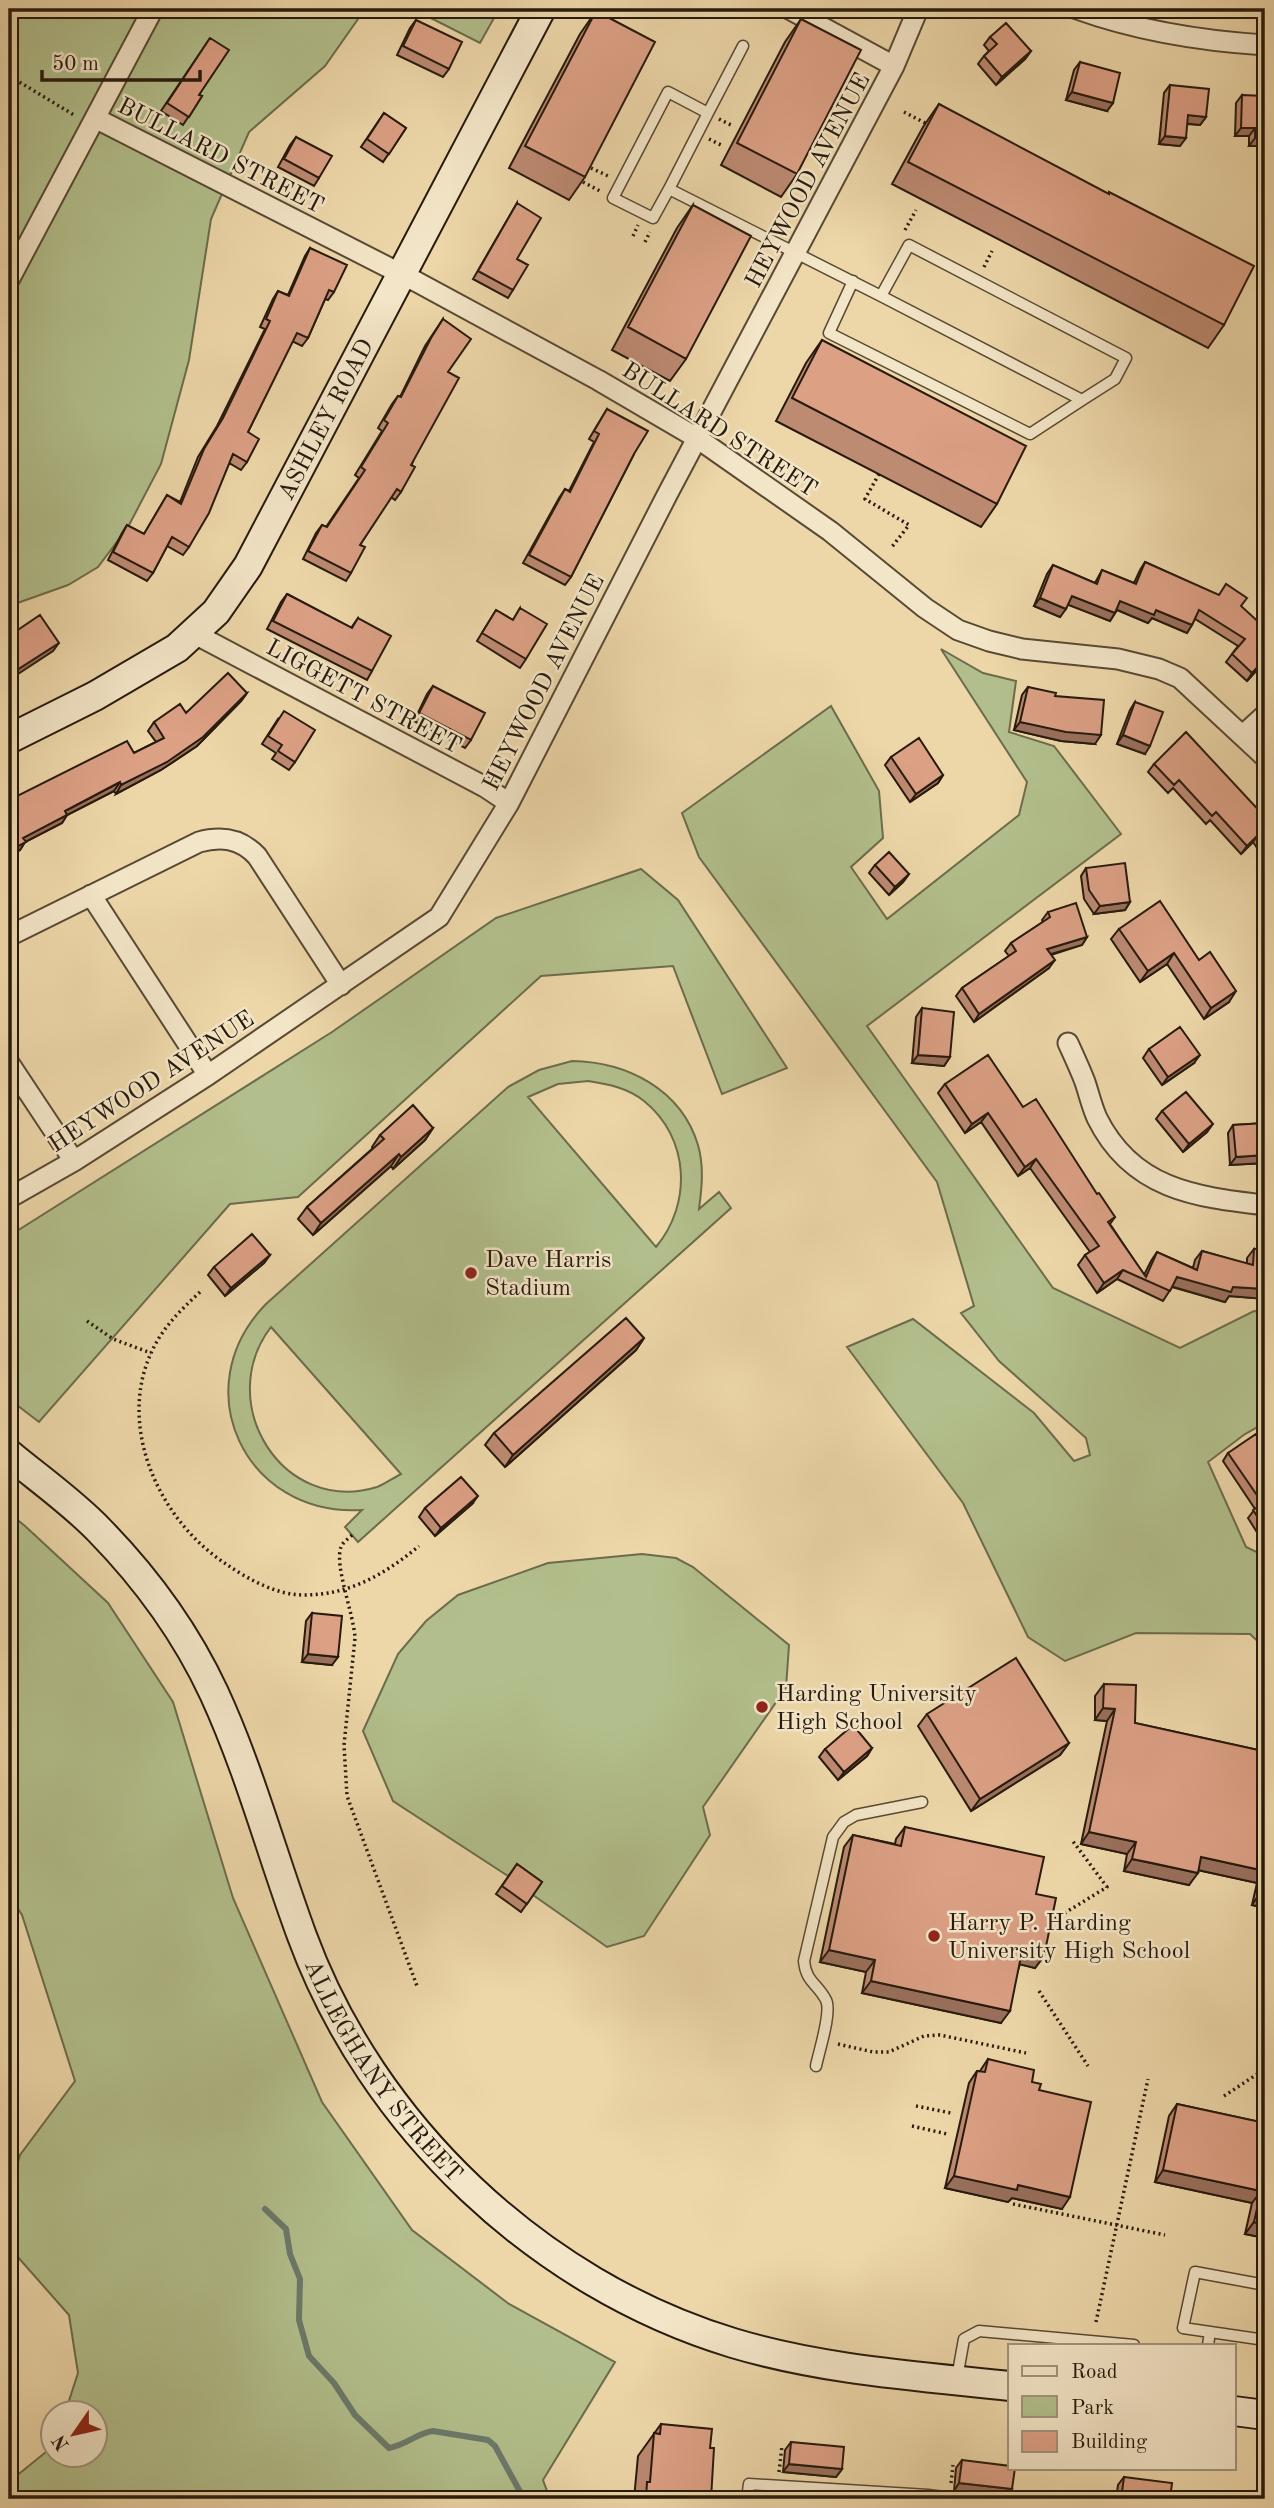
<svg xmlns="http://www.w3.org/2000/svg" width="1274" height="2508" font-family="'Old Standard TT',serif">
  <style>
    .green { fill: #b2bf8c; stroke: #6c6c4c; stroke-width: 2; fill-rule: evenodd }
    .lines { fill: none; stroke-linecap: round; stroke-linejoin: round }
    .stream { stroke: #6b7a6b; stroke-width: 6 }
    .lane-casing { stroke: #584934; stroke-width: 13 }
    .street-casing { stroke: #584934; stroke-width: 23 }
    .secondary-casing { stroke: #271a0d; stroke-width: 32 }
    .path { stroke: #271a0d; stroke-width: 3.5; stroke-dasharray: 2 3.5; stroke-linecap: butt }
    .lane { stroke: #f3e5c7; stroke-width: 10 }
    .street { stroke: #f3e5c7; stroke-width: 19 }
    .secondary { stroke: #f3e5c7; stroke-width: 28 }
    .wall { fill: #bd8a72; stroke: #271a0d; stroke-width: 2 }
    .shaded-wall { fill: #9a705d; stroke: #271a0d; stroke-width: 2 }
    .building { fill: #dca085; stroke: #271a0d; stroke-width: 2 }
    .poi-dot { fill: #8f2418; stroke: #f3e5c7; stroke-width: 2.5 }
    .labels { text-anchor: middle; stroke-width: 5; stroke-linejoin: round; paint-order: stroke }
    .street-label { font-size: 24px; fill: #271a0d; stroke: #f3e5c7 }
    .poi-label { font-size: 24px; fill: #271a0d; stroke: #f3e5c7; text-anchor: start }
  </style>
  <rect width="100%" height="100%" fill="#edd7a9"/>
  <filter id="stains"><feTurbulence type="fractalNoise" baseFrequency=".00286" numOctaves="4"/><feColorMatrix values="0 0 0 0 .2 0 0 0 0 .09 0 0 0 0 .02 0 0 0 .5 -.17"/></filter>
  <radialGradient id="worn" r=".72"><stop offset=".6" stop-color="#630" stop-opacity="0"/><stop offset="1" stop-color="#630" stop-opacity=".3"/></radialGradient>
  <path class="green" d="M9,9H365L325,66L249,132L211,219L189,360L161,464L128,527L98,567L68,585L9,606Z
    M413,9H499L480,43Z
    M941,649L983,673L1016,681L1009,732L1054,746L1121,834L867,1026L1053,1288L1180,1348L1254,1311L1265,1312V1423L1245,1434L1208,1462L1246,1547L1265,1556V1648L1250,1634L1136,1633L1065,1661L1028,1637L963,1503L847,1347L913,1319L1034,1413L1074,1461L1090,1455L1086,1438L999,1361L961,1313L974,1306L937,1182L699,857L682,813L831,706L879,791L883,838L851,867L887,919L1019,815L1027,782Z
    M641,869L678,900L787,1068L722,1094L673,966L541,976L298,1197L230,1204L39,1422L9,1399V1236L332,1032L496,918Z
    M572,1061C627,1062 681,1089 698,1145C704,1166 702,1187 699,1209L719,1192L731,1208L358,1542L345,1527L362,1510C245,1517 184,1388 266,1304L508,1087L539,1070ZM588,1081C608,1084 628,1088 644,1101C690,1138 692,1204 656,1247L528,1097L558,1084ZM271,1327L401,1474C393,1478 385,1484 377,1487C283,1516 213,1403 271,1327Z
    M9,1513L25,1526L108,1603L173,1702L233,1898L322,2102L412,2230L509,2304L615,2362L543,2480L550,2499H9V2482L52,2447V2456H94V2414L65,2413L78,2373L69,2315L9,2247V2196L20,2155L75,2081L22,1915L9,1895Z
    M642,1554L676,1558L693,1567L789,1645L786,1688L703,1807L710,1835L644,1936L607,1947L533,1895L511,1873L508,1876L393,1801L363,1731L398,1654L426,1621L458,1595L548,1563Z"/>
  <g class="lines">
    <path class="stream" d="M265,2209L286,2229L290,2254L300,2279L299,2320L309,2356L334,2383L355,2415L389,2448C406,2445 417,2433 433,2431L488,2440L495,2446L524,2499"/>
    <defs>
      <path id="lane" d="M708,113L743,46
        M669,189L708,113L668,92L613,198L653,218L669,189L881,296L1082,400L1115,379L1126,358L909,245L881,296
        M853,281L829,333L1030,434L1082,400
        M816,2066C819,2051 832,2012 826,2000C817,1983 806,1982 804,1961L833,1837L844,1822L856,1815L922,1802
        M1265,2285L1195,2272L1183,2328L1265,2340
        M1208,2345L1210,2332
        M957,2378L964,2339L979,2331L1134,2345
        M747,2499L749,2484L928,2495L959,2499"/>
      <path id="street" d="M789,9L894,66
        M1077,9C1138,31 1201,41 1265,45
        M95,118L417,282L598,380L697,438L830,531L925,608L958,630L989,641L1022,649L1118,659L1159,669L1180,678L1265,757
        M9,280L153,9
        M195,634L485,787L509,803
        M1243,735L1265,715
        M91,895L208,1075
        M9,936L199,842C221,836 240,838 257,856L341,985
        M1068,1043C1074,1056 1080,1069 1085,1082C1089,1094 1092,1107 1097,1118C1132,1189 1195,1197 1265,1205
        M9,1063L74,1161
        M9,1198L74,1161L208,1075L439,917L509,803L667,495L894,66L918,9"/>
      <g id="secondary">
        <path id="s1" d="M9,739L95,696L177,648L216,612L248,566L541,9"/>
        <path id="s2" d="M9,1454C39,1479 72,1502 99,1530C145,1577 186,1633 214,1693C250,1771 272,1855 302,1936C372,2126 538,2284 733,2343C823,2370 917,2376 1010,2386"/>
        <path d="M1234,2411L1265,2415"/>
      </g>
    </defs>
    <use href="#lane" class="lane-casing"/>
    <use href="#street" class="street-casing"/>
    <use href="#secondary" class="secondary-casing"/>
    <path class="path" d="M9,79L21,83L74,115
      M904,112L927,124
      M719,119L733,126
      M709,139L723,146
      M591,168L608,176
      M583,182L600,191
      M905,230L916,210
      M633,236L638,225
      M645,242L650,232
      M984,267L992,251
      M879,474L865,499L909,525L891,548
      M200,1292C183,1308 166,1324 155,1345C114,1421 157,1519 226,1564C248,1579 276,1595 304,1595C350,1595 385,1574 419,1546
      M87,1321L113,1339L151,1353
      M352,1535C348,1539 343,1542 341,1547C334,1565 354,1615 355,1638L344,1745L347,1796L417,1986
      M1055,1919L1107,1887L1072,1840
      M1039,1991L1088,2066
      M838,2044L873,2052H889L924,2036L940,2035L1026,2053
      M1224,2096L1265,2069
      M916,2106L951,2113
      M912,2126L947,2134
      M1013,2204L1165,2235
      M1096,2322L1148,2079
      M779,2472L782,2446
      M951,2483L953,2465"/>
    <use href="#lane" class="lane"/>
    <use href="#street" class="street"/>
    <use href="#secondary" class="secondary"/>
  </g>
  <path class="wall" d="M596,11L585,177L569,200L509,168L580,34Z
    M801,19L797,174L781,197L721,165L785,42Z
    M416,20L449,69L443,77L397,55L410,28Z
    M990,37L1031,51L1025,59L996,85L978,64L984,56L989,51L984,45Z
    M210,38L199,95L202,96L183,125L161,111Z
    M1080,62L1107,111L1066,100L1074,70Z
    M1170,85L1206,117L1200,125L1187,124L1180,146L1159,144L1164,93Z
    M1242,95L1265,146H1249V136H1235L1236,103Z
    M939,104L1224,325L1208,348L892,184L923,127Z
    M384,113L406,128L383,162L361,147Z
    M296,137L319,178L314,186L278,167L290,145Z
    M517,203V259L513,290L508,298L473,279Z
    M693,205L686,359L670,381L612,350L677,228Z
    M310,248L334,292L328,300L325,299L308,338L302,346L292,341L248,432L247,462L241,470L229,463L189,547L183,555L167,546L153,573L147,581L108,560L122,533L127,525L144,534L167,495L180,502L198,457L217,426L265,329L260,327L273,299L278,291L288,295L305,256Z
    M443,319L448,372L401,492L395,500L391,497L360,545L351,573L346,581L303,559L316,533L322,525L326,527L359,478L355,475L382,431L378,428L392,404L398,396L400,397L425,346Z
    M822,340L997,504L981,527L776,421L806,363Z
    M607,409L634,454L571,577L565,585L523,563L559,498L565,489L569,491L594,442L589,439Z
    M1145,562L1241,606L1265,661L1247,681L1226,662L1238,646L1195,619L1187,633L1152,618L1148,623L1117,610L1110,621L1068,604L1060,617L1034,606L1047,574L1053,565L1095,583L1102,570L1134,583L1140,570Z
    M287,594L351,628L358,618L372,671L367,680L267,629L281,602Z
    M520,608L526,659L520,668L477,641L496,610L513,620Z
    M433,686L471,740L465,748L414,721L427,694Z
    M1028,687L1055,696L1095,744L1061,741L1014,730L1022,695Z
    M247,693L241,701L197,746L161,770L116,794L114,791L67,815L62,823L25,842L20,850L9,856V800L134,753L156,742L148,731L154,722Z
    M1135,702L1145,754L1117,744L1130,710Z
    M278,719L295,762L289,770L272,759L276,753L262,744Z
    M891,757L943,775L938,783L910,802L885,765Z
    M1154,764L1265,817V860L1253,842L1241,854L1210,820L1206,824L1173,788L1168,793L1148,772Z
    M875,865L909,874L903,882L889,895L869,873Z
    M1086,868L1130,902L1125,910L1094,914L1084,899L1081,876Z
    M1048,912L1087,937L1082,945L1051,955L1049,968L974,1022L956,996L962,988L1009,956L1005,951L1011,943L1043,922L1042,920Z
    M1119,929L1199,960L1229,1002L1204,1019L1167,964L1140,982L1111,939Z
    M922,1008L950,1057L944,1066L912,1063L916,1017Z
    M1149,1049L1194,1063L1162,1085L1143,1058Z
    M945,1084L1023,1107L1115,1217L1110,1224L1144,1275L1151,1261L1157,1252L1193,1268L1195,1260L1202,1251L1247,1264V1258L1254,1249L1265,1299L1229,1296L1225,1302L1172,1287L1163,1301L1117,1279L1097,1293L1078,1265L1085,1255L1090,1252L1030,1168L1018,1176L981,1122L965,1133L938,1093Z
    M1162,1111L1207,1132L1183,1152L1156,1119Z
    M1265,1123V1163L1230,1165L1228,1133L1233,1125Z
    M433,1128L425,1140L393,1169L391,1166L313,1235L298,1219L307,1207L373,1148L372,1147L380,1135Z
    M270,1255L264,1263L225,1296L208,1275L214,1267Z
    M644,1338L636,1350L505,1467L485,1445L494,1433Z
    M1265,1449V1545L1248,1518L1255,1509L1223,1461L1228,1453Z
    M472,1504L435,1536L419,1517L425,1508Z
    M312,1613L332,1665L302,1662L306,1621Z
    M1104,1684L1135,1723L1258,1750L1261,1736L1265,1730V1908L1252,1905L1257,1883L1198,1870L1189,1885L1143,1875L1124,1871L1127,1854L1081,1844L1107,1721L1095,1720V1696Z
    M927,1714L1069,1743L1060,1755L971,1811L918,1726Z
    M872,1748L867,1756L838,1780L819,1757L825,1749Z
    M905,1827L1036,1894L1044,1956L1035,1968L1020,1964L1001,2023L862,1993L866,1972L820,1962L844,1847L853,1835L895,1844L896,1839Z
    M517,1864L542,1882L521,1912L496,1894Z
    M988,2059L1032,2082L1039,2090L1062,2209L1012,2198L1008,2202L945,2188L969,2083L977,2071H980Z
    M1177,2104L1260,2122L1263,2111L1265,2107V2238L1245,2234L1252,2203L1155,2182L1169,2116Z
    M661,2424L710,2448L711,2499H634L638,2456Z
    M791,2442L842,2469L836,2477L783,2472L785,2450Z
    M962,2460L1007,2497L954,2491L956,2468Z
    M1124,2477L1170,2499H1116L1118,2485Z"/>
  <path class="shaded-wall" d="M1031,51L1025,59L996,85L1002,77Z
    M1072,92L1113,103L1107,111L1066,100Z
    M1188,115L1206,117L1200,125L1182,123Z
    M1241,128H1255L1249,136H1235Z
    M1165,136L1186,138L1180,146L1159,144Z
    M1255,138H1265V146H1249Z
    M1072,596L1115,613L1110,621L1066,604Z
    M1040,598L1066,609L1060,617L1034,606Z
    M1120,601L1156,610L1192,625L1187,633L1152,618L1148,623L1115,609Z
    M59,643L53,651L9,680V675Z
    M1265,659V661L1247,681L1252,673Z
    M247,693L241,701L197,746L161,770L116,794L121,785Z
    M1020,722L1101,735L1095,744L1061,741L1014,730Z
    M1123,735L1150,746L1145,754L1117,744Z
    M943,775L938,783L910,802L916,794Z
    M120,782L114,791L67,815L62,823L25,842L20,850L9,856V851L23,838L65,811Z
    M1259,834L1253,842L1241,854L1247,846Z
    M909,874L903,882L889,895L895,887Z
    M1130,902L1125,910L1094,914L1100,906Z
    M1087,937L1082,945L1041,957L1047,949Z
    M1174,953L1167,964L1140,982L1148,971Z
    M1055,960L1049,968L974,1022L979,1014Z
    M1236,991L1229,1002L1204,1019L1211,1008Z
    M918,1055L950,1057L944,1066L912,1063Z
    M1200,1055L1194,1063L1162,1085L1168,1077Z
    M988,1113L981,1122L965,1133L972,1124Z
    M1213,1124L1207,1132L1183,1152L1189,1144Z
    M433,1128L425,1140L393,1169L401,1157Z
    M399,1154L391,1166L313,1235L321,1223Z
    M1265,1155V1163L1230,1165L1236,1157Z
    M1036,1159L1030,1168L1018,1176L1025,1167Z
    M270,1255L264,1263L225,1296L231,1288Z
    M1123,1270L1117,1279L1097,1293L1104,1283Z
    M1177,1277L1233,1287L1265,1289V1299L1229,1296L1225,1302L1170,1286Z
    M644,1338L636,1350L505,1467L513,1455Z
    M478,1496L472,1504L435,1536L441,1528Z
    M308,1654L338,1657L332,1665L302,1662Z
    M1103,1708L1115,1709L1107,1721L1095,1720Z
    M1069,1743L1060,1755L971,1811L980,1799Z
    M872,1748L867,1756L838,1780L844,1772Z
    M1089,1832L1136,1842L1127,1854L1081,1844Z
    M1201,1857L1265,1871L1257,1883L1193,1869Z
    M1132,1859L1198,1873L1189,1885L1124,1871Z
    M1260,1893L1265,1895V1908L1252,1905Z
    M829,1950L875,1960L866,1972L820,1962Z
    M1022,1951L1044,1956L1035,1968L1014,1963Z
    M871,1981L1010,2011L1001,2023L862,1993Z
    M1163,2170L1261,2191L1252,2203L1155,2182Z
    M954,2176L1018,2185L1070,2197L1062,2209L1012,2198L1008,2202L945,2188Z
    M1254,2222L1265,2225V2238L1245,2234Z
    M789,2464L842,2469L836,2477L783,2472Z
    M959,2483L1012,2489L1007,2497L954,2491Z"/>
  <path class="building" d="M596,11L655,42L585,177L525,146Z
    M801,19L861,50L797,174L737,143Z
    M416,20L462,42L449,69L403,46Z
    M1006,23L1031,51L1002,77L984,56L997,44L990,37Z
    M210,38L229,50L199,95L202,96L189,117L167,103Z
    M1080,62L1120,73L1113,103L1072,92Z
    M1170,85L1209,89L1206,117L1188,115L1186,138L1165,136Z
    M1242,95L1265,96V138H1255V128H1241Z
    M939,104L1109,194V192L1254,266L1224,325L908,162Z
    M384,113L406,128L389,154L367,139Z
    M296,137L332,156L319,178L284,159Z
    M517,203L541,218L517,259L528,265L513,290L478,271Z
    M693,205L751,236L686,359L628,327Z
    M310,248L347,265L334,292L329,290L308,338L297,333L248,432L259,439L247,462L233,454L209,513L189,547L172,537L153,573L113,552L127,525L144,534L167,495L181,504L204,449L223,418L270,321L266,319L278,291L289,296Z
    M443,319L471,339L448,372L459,378L411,465L415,467L401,492L397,489L360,545L365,547L351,573L308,551L322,525L327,527L365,470L361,467L388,423L384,420L398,396L401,397L431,338Z
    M822,340L1026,446L997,504L792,398Z
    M607,409L648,431L634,454L571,577L529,555L565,489L570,492L599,434L594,431Z
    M1145,562L1219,595L1226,584L1247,598L1241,606L1265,628V659L1252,673L1232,654L1245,639L1199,610L1192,625L1156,610L1154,615L1120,601L1115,613L1072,596L1066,609L1040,598L1053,565L1097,584L1102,570L1136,584Z
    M287,594L352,628L358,618L391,636L372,671L273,621Z
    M520,608L547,624L526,659L482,633L496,610L513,620Z
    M40,615L59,643L9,675V636Z
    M228,673L247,693L203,737L167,762L121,785L120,782L65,811L67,815L23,838L26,842L9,851V800L127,741L134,753L164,738L154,722L180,704L186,713Z
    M433,686L485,713L471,740L419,713Z
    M1028,687L1056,693L1055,696L1104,700L1101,735L1066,732L1020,722Z
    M1135,702L1163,712L1150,746L1123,735Z
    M284,711L315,730L295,762L278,751L282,745L268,736Z
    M1186,732L1265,817V843L1259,834L1247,846L1216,812L1212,816L1179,780L1174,785L1154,764Z
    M919,738L943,775L916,794L891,757Z
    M889,852L909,874L895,887L875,865Z
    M1125,863L1130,902L1100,906L1089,890L1086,868Z
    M1160,901L1199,960L1210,952L1236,991L1211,1008L1174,953L1148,971L1119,929Z
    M1076,903L1087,937L1047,949L1055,960L979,1014L962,988L1016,951L1011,943L1050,917L1048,912Z
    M922,1008L954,1012L950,1057L918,1055Z
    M1180,1027L1200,1055L1168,1077L1149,1049Z
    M988,1055L1023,1107L1036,1099L1097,1194L1099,1193L1115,1217L1108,1222L1146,1277L1157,1252L1197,1270L1202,1251L1253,1265L1254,1249H1265V1289L1233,1287L1231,1292L1177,1277L1170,1291L1123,1270L1104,1283L1085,1255L1099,1246L1036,1159L1025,1167L988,1113L972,1124L945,1084Z
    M1186,1092L1213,1124L1189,1144L1162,1111Z
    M413,1105L433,1128L401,1157L399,1154L321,1223L307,1207L384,1139L380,1135Z
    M1265,1123V1155L1236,1157L1233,1125Z
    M252,1234L270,1255L231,1288L214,1267Z
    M626,1318L644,1338L513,1455L494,1433Z
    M1256,1434L1265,1449V1528L1253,1510L1263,1504L1228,1453Z
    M461,1477L478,1496L441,1528L425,1508Z
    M312,1613L342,1616L338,1657L308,1654Z
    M1016,1658L1069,1743L980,1799L927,1714Z
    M1104,1684L1136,1685L1135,1723L1263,1751L1265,1742V1871L1201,1857L1198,1873L1152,1863L1132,1859L1136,1842L1089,1832L1115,1709L1103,1708Z
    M853,1725L872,1748L844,1772L825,1749Z
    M905,1827L1044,1857L1036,1894L1056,1898L1044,1956L1022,1951L1010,2011L871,1981L875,1960L829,1950L853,1835L901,1846Z
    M517,1864L542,1882L527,1904L502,1886Z
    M1265,1871V1895L1260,1893Z
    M988,2059L1034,2070L1032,2082L1041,2084L1039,2090L1091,2102L1070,2197L1018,2185L1017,2190L954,2176L977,2071L985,2072Z
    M1177,2104L1265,2123V2225L1254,2222L1261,2191L1163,2170Z
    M661,2424L712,2429L710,2448H714L711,2499H646L647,2482H650L654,2433L660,2434Z
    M791,2442L844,2447L842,2469L789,2464Z
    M962,2460L1010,2466V2468H1015L1012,2489L959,2483Z
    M1124,2477L1172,2483L1170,2499H1121Z"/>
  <g class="poi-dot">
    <circle cx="471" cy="1273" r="7"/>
    <circle cx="762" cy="1707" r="7"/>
    <circle cx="934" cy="1936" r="7"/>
  </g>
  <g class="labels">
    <g class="street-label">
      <text transform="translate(221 155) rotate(27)" y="8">BULLARD STREET</text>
      <text transform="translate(807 180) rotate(-62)" y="8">HEYWOOD AVENUE</text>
      <text dy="8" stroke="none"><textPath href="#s1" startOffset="466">ASHLEY ROAD</textPath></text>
      <text transform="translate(720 429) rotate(33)" y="8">BULLARD STREET</text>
      <text transform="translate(543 682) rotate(-63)" y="8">HEYWOOD AVENUE</text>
      <text transform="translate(364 696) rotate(28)" y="8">LIGGETT STREET</text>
      <text transform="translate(151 1081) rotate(-33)" y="8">HEYWOOD AVENUE</text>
      <text dy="8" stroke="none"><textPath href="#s2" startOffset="735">ALLEGHANY STREET</textPath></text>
    </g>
    <g class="poi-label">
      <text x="485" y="1267">Dave Harris<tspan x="485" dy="28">Stadium</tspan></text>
      <text x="776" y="1701">Harding University<tspan x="776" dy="28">High School</tspan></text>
      <text x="948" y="1930">Harry P. Harding<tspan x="948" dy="28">University High School</tspan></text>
    </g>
  </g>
  <rect width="1274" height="2508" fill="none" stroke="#edd7a9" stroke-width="35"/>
  <rect x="10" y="10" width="1253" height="2487" fill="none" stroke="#271a0d" stroke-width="3.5"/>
  <rect x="18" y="18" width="1239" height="2473" fill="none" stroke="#271a0d" stroke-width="2"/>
  <rect x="1008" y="2344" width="228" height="126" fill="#f3e5c7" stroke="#a1947d" stroke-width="2"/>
  <rect x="1022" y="2366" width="35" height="10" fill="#f3e5c7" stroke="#a1947d" stroke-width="2"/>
  <text x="1071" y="2378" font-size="21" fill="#271a0d">Road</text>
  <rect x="1022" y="2396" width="35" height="21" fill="#b2bf8c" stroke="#a1947d" stroke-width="2"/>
  <text x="1071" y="2414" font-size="21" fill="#271a0d">Park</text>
  <rect x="1022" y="2431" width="35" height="21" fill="#dca085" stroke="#a1947d" stroke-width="2"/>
  <text x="1071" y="2448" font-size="21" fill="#271a0d">Building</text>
  <g transform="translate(74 2434) rotate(236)"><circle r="33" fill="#f3e5c7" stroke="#a1947d" stroke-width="2"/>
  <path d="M0-5L12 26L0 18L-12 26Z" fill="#8f2418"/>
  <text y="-10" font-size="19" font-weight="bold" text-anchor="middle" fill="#271a0d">N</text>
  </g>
  <path d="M42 70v10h158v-10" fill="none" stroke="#271a0d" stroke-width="3.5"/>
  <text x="52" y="70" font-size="21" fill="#271a0d" stroke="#f3e5c7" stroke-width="5" paint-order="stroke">50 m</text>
  <rect width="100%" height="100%" filter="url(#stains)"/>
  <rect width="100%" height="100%" fill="url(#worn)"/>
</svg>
